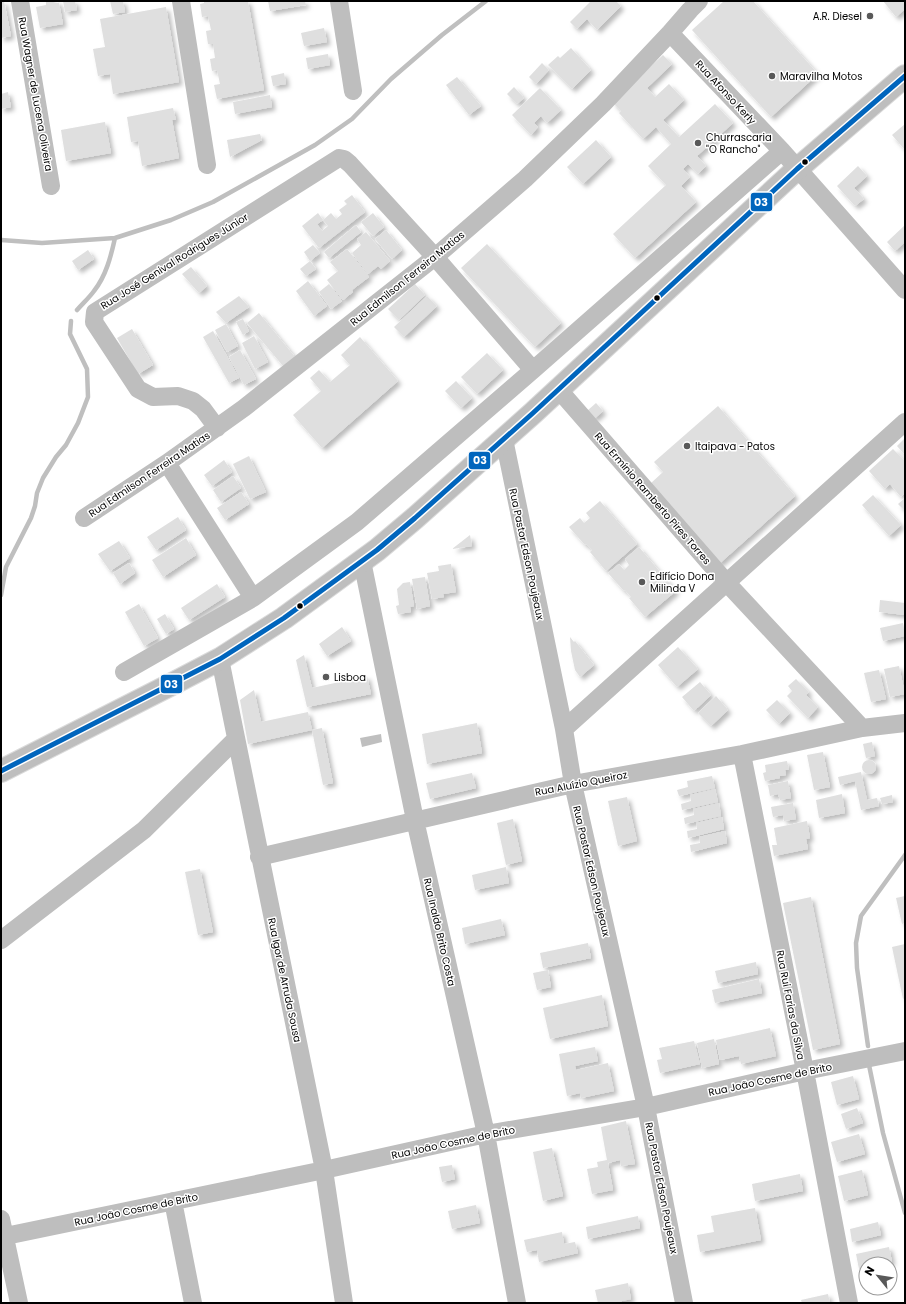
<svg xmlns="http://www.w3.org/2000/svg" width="906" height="1304" font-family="Poppins,sans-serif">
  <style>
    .water { fill: #bfbfbf }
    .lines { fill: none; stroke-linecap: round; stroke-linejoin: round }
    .stream { stroke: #bfbfbf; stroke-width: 4.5 }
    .building { fill: #dfdfdf; filter: url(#shadow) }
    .major-casing { stroke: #dbdbdb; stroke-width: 24 }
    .minor { stroke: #bebebe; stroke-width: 18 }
    .major { stroke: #bebebe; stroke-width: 22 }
    .bus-1-casing { stroke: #fff; stroke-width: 8 }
    .bus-1 { stroke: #0065bd; stroke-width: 5 }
    .poi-dot { fill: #595959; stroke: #fff; stroke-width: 1.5 }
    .bus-dot { fill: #000; stroke: #fff; stroke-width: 1.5 }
    .labels { text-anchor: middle; stroke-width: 3; stroke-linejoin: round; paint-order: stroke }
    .poi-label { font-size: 10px; fill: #000; stroke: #fff; text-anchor: start }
    .street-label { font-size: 10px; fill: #000; stroke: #fff }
    .line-badge { stroke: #fff; stroke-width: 1.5 }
    .badge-label { font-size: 11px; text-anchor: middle; font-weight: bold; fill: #fff }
  </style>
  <defs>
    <filter id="shadow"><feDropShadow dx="3.5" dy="3.5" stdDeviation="2" flood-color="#0004"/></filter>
  </defs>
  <rect width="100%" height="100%" fill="#fff"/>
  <path class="water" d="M381,734L382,742L362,747L360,738Z"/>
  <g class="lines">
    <path class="stream" d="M1,240L42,243L115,238L171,220L213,202L315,145L352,119L391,79L442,35L486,1
      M77,310C83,303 89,298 94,291C106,276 111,256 115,238
      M1,595L6,567L31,518L35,506L37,493L43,478L56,457L66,445L78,423L88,397L87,369L70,334L71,321
      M868,1046L857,968L856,943L861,916L905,855
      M869,1065L883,1133L905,1213"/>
  </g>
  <path class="building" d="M1,1H4L11,36L1,38Z
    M46,1H62L53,3H59L63,24L40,28L36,7L46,5Z
    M63,1H75L77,10L65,12Z
    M110,1H123L125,12L113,14Z
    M204,1H248L264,90L217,99L214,85L220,84L217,70L212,71L210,59L215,58L213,44H208L206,31L211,30L208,16L202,17L200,4L204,3Z
    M268,1H305L306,5L270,11Z
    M591,1H616L621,6L597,30L587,19L577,29L570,22Z
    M724,1H753L818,74L771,117L692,30Z
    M883,1H905V9L896,17Z
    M166,7L179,82L113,94L110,74L98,76L93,49L105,47L100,19Z
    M324,28L327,42L304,46L301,33Z
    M571,48L591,70L572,89L548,65L558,56L560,58Z
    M328,54L330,65L308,69L306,58Z
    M663,55L672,64L647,88L655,97L669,84L684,100L663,120L679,137L715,104L733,123L697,156L706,166L698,174L688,164L683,169L690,177L681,186L696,202L635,258L613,234L666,185L648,166L671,144L656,127L643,139L619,113L621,111L612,102Z
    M542,63L549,70L536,84L529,77Z
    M284,73L286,84L273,86L271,76Z
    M457,77L481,106L469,115L446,85Z
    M514,87L524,98L517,104L507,94Z
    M540,88L561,110L547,123L541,116L534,123L538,127L531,135L512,115Z
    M8,92L11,107L1,109V94Z
    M270,95L272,107L235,114L233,102Z
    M173,108L176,120H172L179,158L142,166L138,141L131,142L127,117Z
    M105,122L111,153L66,161L61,130Z
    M905,124V150L892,135Z
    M260,134L262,140L230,157L227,140Z
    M596,140L611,157L583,184L567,167Z
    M858,166L867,176L854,188L864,199L855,206L837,186Z
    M352,195L365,212L319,248L302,226L318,213L323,220L317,224L322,231L328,226L323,220L331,213L336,219L342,214L339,210L347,204L344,201Z
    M373,213L384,227L373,236L361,222Z
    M356,225L361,232L329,258L324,252Z
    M905,225V242L895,251L887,242Z
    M386,230L402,250L392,259L375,239Z
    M366,232L390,261L381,269L378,266L368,274L352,253L361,245L357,239Z
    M487,244L561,323L535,347L461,268Z
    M313,245L320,253L310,261L304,252Z
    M347,249L369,277L352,290L353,292L343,300L327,280L338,271L330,262Z
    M88,250L94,259L78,270L72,261Z
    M310,261L316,269L306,276L300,269Z
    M191,267L207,286L199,293L182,274Z
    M308,281L327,306L314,316L296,291Z
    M329,284L342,301L331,309L319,292Z
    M415,284L425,295L399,320L388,309Z
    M239,296L249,307L226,323L216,312Z
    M427,296L437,306L404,337L394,327Z
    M259,313L295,357L283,366L247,323Z
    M243,319L249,331L243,335L236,322Z
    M226,324L238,346L227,352L215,330Z
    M132,329L153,365L138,374L117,338Z
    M213,331L239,378L229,383L203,337Z
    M254,336L268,362L255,369L242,343Z
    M360,337L398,381L322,448L293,415L321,391L310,378L319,370L330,382L350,365L341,355Z
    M240,350L256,379L244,385L229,357Z
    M487,353L503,370L477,394L461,377Z
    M456,381L472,398L461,408L445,391Z
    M596,403L603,411L594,419L587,411Z
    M718,406L795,496L719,564L650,484L663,472L654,462Z
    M905,438V455L897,446Z
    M893,449L905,461V493L901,497L890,484L885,489L869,471Z
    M249,456L266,492L250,499L233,464Z
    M224,460L232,472L212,486L204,475Z
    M233,476L241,488L221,502L213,490Z
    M241,492L249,504L225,520L217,508Z
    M873,495L901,525L889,536L862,505Z
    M905,498V511L898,504Z
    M600,501L637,544L606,571L590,552L592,550L586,544L585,545L569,527L580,518L584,523L590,518L586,513Z
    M178,517L186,530L156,550L147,537Z
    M470,535L472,546L452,549Z
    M186,538L196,555L163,577L152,560Z
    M119,541L130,558L110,571L98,554Z
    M639,547L676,591L645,617L629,598L631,597L625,590L624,591L608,573L619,564L624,570L629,565L625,559Z
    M129,563L135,573L120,584L113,573Z
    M451,564L456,592L443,594L444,597L432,599L427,573L439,571L438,566Z
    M425,577L430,606L417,609L412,579Z
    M410,582L414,606L410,607L411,612L398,614L396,606L399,605L397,589L403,583Z
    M217,584L225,597L189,620L181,608Z
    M880,600L905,603V615L879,612Z
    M139,604L158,638L144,646L125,612Z
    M165,614L174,629L166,634L157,619Z
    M903,623L905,636L883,641L880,628Z
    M342,627L351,641L327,656L319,644Z
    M570,637L574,642L575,641L594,665L580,677L575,670L571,651Z
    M678,647L698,669L677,687L658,665Z
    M304,655L312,688L367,676L371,694L307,707L296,660Z
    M899,666L905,694L890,697L884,669Z
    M879,670L886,699L871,702L864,673Z
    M796,679L809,692L806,695L818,707L808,718L787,696L792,691L788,686Z
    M700,682L711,695L694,711L682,697Z
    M254,690L261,722L308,712L312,730L248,744L240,700Z
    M716,696L728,710L711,726L698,713Z
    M777,700L790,713L779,724L766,710Z
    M477,723L482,753L427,764L422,734Z
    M322,728L333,783L323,785L312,730Z
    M872,742L875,756L866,758L863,744Z
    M823,752L830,787L814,790L807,755Z
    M862 767a7 7 0 1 1 14 0a7 7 0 1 1-14 0Z
    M787,761L789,770H785L786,775L780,776V778L765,781L763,773L766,772L765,765Z
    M861,772L867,800L877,798L879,806L861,810L855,781L840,785L838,777Z
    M472,773L476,788L430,799L426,783Z
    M712,776L715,788L679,796L677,790L688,787L687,781Z
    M788,781L791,798L780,800L778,794L770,796L768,785Z
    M715,789L718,802L682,810L681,804L691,801L690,795Z
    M842,794L845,813L819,818L816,800Z
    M892,795L893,802L882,804L880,798Z
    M627,797L637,841L618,846L608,801Z
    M719,803L721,816L685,824L684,818L694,815L693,809Z
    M793,803L796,819L784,821L783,815L773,817L771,807Z
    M722,817L724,829L688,838L687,831L697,829L696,823Z
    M513,819L522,861L506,865L497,823Z
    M807,821L810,838L806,839L808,849L774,856L772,845H777L774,828Z
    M725,831L727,843L691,852L690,845L700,843L699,837Z
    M506,867L509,883L475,890L472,875Z
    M200,869L213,932L198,935L185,872Z
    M905,896V923L902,924L896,898Z
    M811,897L840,1044L813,1050L783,903Z
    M501,919L505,935L465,944L462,928Z
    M588,943L591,958L543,968L540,953Z
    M905,944V998L903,999L892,947Z
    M756,962L758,974L718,983L715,971Z
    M548,970L551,987L537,990L533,973Z
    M759,979L762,993L715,1003L712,990Z
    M602,995L608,1026L550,1039L543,1008Z
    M770,1028L776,1056L741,1064L739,1056L720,1060L716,1040Z
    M714,1039L719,1064L702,1068L697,1043Z
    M694,1041L700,1064L660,1073L657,1060L662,1059L659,1048Z
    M595,1047L598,1061L575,1066L576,1070L608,1063L614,1091L581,1098L580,1093L567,1096L559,1054Z
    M853,1076L859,1099L837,1105L831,1082Z
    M857,1108L863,1123L846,1129L841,1114Z
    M626,1121L635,1164L621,1166L620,1160L608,1163L613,1190L592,1194L587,1169L598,1167L597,1162L607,1160L601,1127Z
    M859,1134L865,1154L837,1162L831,1142Z
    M552,1148L563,1196L543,1201L533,1152Z
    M452,1165L455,1179L442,1182L439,1167Z
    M862,1170L868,1195L844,1201L838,1176Z
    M800,1174L803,1191L755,1201L752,1184Z
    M476,1205L480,1223L452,1229L448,1211Z
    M755,1208L761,1240L700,1252L697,1235L714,1232L711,1216Z
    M638,1216L640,1228L588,1239L586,1227Z
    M878,1222L881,1235L852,1242L850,1229Z
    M562,1232L564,1244L575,1242L578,1253L539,1262L537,1250L527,1252L524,1240Z
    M889,1247L892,1262L884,1264H866V1268L859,1269L856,1254Z
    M628,1283L631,1299L613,1303H598L595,1290Z
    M828,1294L830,1303H802L801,1300Z"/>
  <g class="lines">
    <defs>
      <path id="major" d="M1,771L176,682L220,659L284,618L377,550L415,518L533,413L797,169L905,76"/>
    </defs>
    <use href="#major" class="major-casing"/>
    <path class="minor" d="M20,1L51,186
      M181,1L207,165
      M339,1L353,91
      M670,33L782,151L905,290
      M559,390L726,582L862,728
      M217,428L203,409L193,401L178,396L153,397L138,389L94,322L95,312L339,158L344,159L350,164L435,257L533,370
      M504,439L564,729L573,784L646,1107L684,1303
      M167,463L253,598
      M84,518L167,463L244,408L435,257L525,179L603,104L670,33L690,10L699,1
      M362,561L415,820L486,1134L517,1303
      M220,659L324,1170L344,1303
      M124,672L253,598L357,522L533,370L782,151
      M564,729L905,422
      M742,754L805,1071L849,1303
      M259,857L573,784L742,754L862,728L905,723
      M1,940L144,830L236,739
      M173,1201L193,1303
      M1,1219L19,1303
      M1,1237L324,1170L486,1134L646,1107L805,1071L905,1051"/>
    <use href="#major" class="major"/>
    <defs>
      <path id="bus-1" d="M1,771L220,659L284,618L377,550L415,518L533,413L797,169L905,76"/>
    </defs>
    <use href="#bus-1" class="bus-1-casing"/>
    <use href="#bus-1" class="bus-1"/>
  </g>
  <g class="poi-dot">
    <circle cx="870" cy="16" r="4"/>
    <circle cx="772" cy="76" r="4"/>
    <circle cx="698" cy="143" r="4"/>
    <circle cx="687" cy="446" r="4"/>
    <circle cx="642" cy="582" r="4"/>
    <circle cx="326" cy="677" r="4"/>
  </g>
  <g class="bus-dot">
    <circle cx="805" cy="162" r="3.5"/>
    <circle cx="657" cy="298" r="3.5"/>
    <circle cx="300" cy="606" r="3.5"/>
  </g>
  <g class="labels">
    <g class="poi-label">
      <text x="862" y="20" text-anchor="end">A.R. Diesel</text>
      <text x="780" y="80">Maravilha Motos</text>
      <text x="706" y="141">Churrascaria<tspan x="706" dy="12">"O Rancho"</tspan></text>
      <text x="695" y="450">Itaipava - Patos</text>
      <text x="650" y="580">Edifício Dona<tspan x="650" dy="12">Milinda V</tspan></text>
      <text x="334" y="681">Lisboa</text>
    </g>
    <g class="street-label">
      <text transform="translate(726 92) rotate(47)" y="4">Rua Afonso Kerly</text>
      <text transform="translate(36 94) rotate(80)" y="4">Rua Wagner de Lucena Oliveira</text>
      <text transform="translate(174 261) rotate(-32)" y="4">Rua José Genival Rodrigues Júnior</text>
      <text transform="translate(407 278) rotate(-39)" y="4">Rua Edmilson Ferreira Matias</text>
      <text transform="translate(149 474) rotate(-34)" y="4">Rua Edmilson Ferreira Matias</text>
      <text transform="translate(653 498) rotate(49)" y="4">Rua Ermínio Ramberto Pires Torres</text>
      <text transform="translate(527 554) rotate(78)" y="4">Rua Pastor Edson Poujeaux</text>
      <text transform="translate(581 783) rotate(-11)" y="4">Rua Aluízio Queiroz</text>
      <text transform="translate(592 871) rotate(77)" y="4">Rua Pastor Edson Poujeaux</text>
      <text transform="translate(440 932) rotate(77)" y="4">Rua Inaldo Brito Costa</text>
      <text transform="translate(285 980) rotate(78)" y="4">Rua Igor de Arruda Sousa</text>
      <text transform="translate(791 1005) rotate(79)" y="4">Rua Rui Farias da Silva</text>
      <text transform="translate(770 1079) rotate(-12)" y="4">Rua João Cosme de Brito</text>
      <text transform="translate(453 1142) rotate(-12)" y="4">Rua João Cosme de Brito</text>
      <text transform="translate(662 1188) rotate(79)" y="4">Rua Pastor Edson Poujeaux</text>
      <text transform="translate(136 1209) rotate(-12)" y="4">Rua João Cosme de Brito</text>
    </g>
  </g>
  <g class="line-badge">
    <rect x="750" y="192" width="23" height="20" rx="4" fill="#0065bd"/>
    <rect x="468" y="451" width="23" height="19" rx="4" fill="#0065bd"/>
    <rect x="160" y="674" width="23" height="20" rx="4" fill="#0065bd"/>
  </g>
  <g class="badge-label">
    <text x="761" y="206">03</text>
    <text x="480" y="464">03</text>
    <text x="171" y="688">03</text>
  </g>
  <rect width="906" height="1304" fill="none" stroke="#000000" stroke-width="4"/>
  <g transform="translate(878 1276) rotate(300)"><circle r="19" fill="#ffffff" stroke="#999999"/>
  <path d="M0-3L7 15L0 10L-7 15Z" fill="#595959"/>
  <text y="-6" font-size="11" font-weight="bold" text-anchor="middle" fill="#000000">N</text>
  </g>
</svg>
